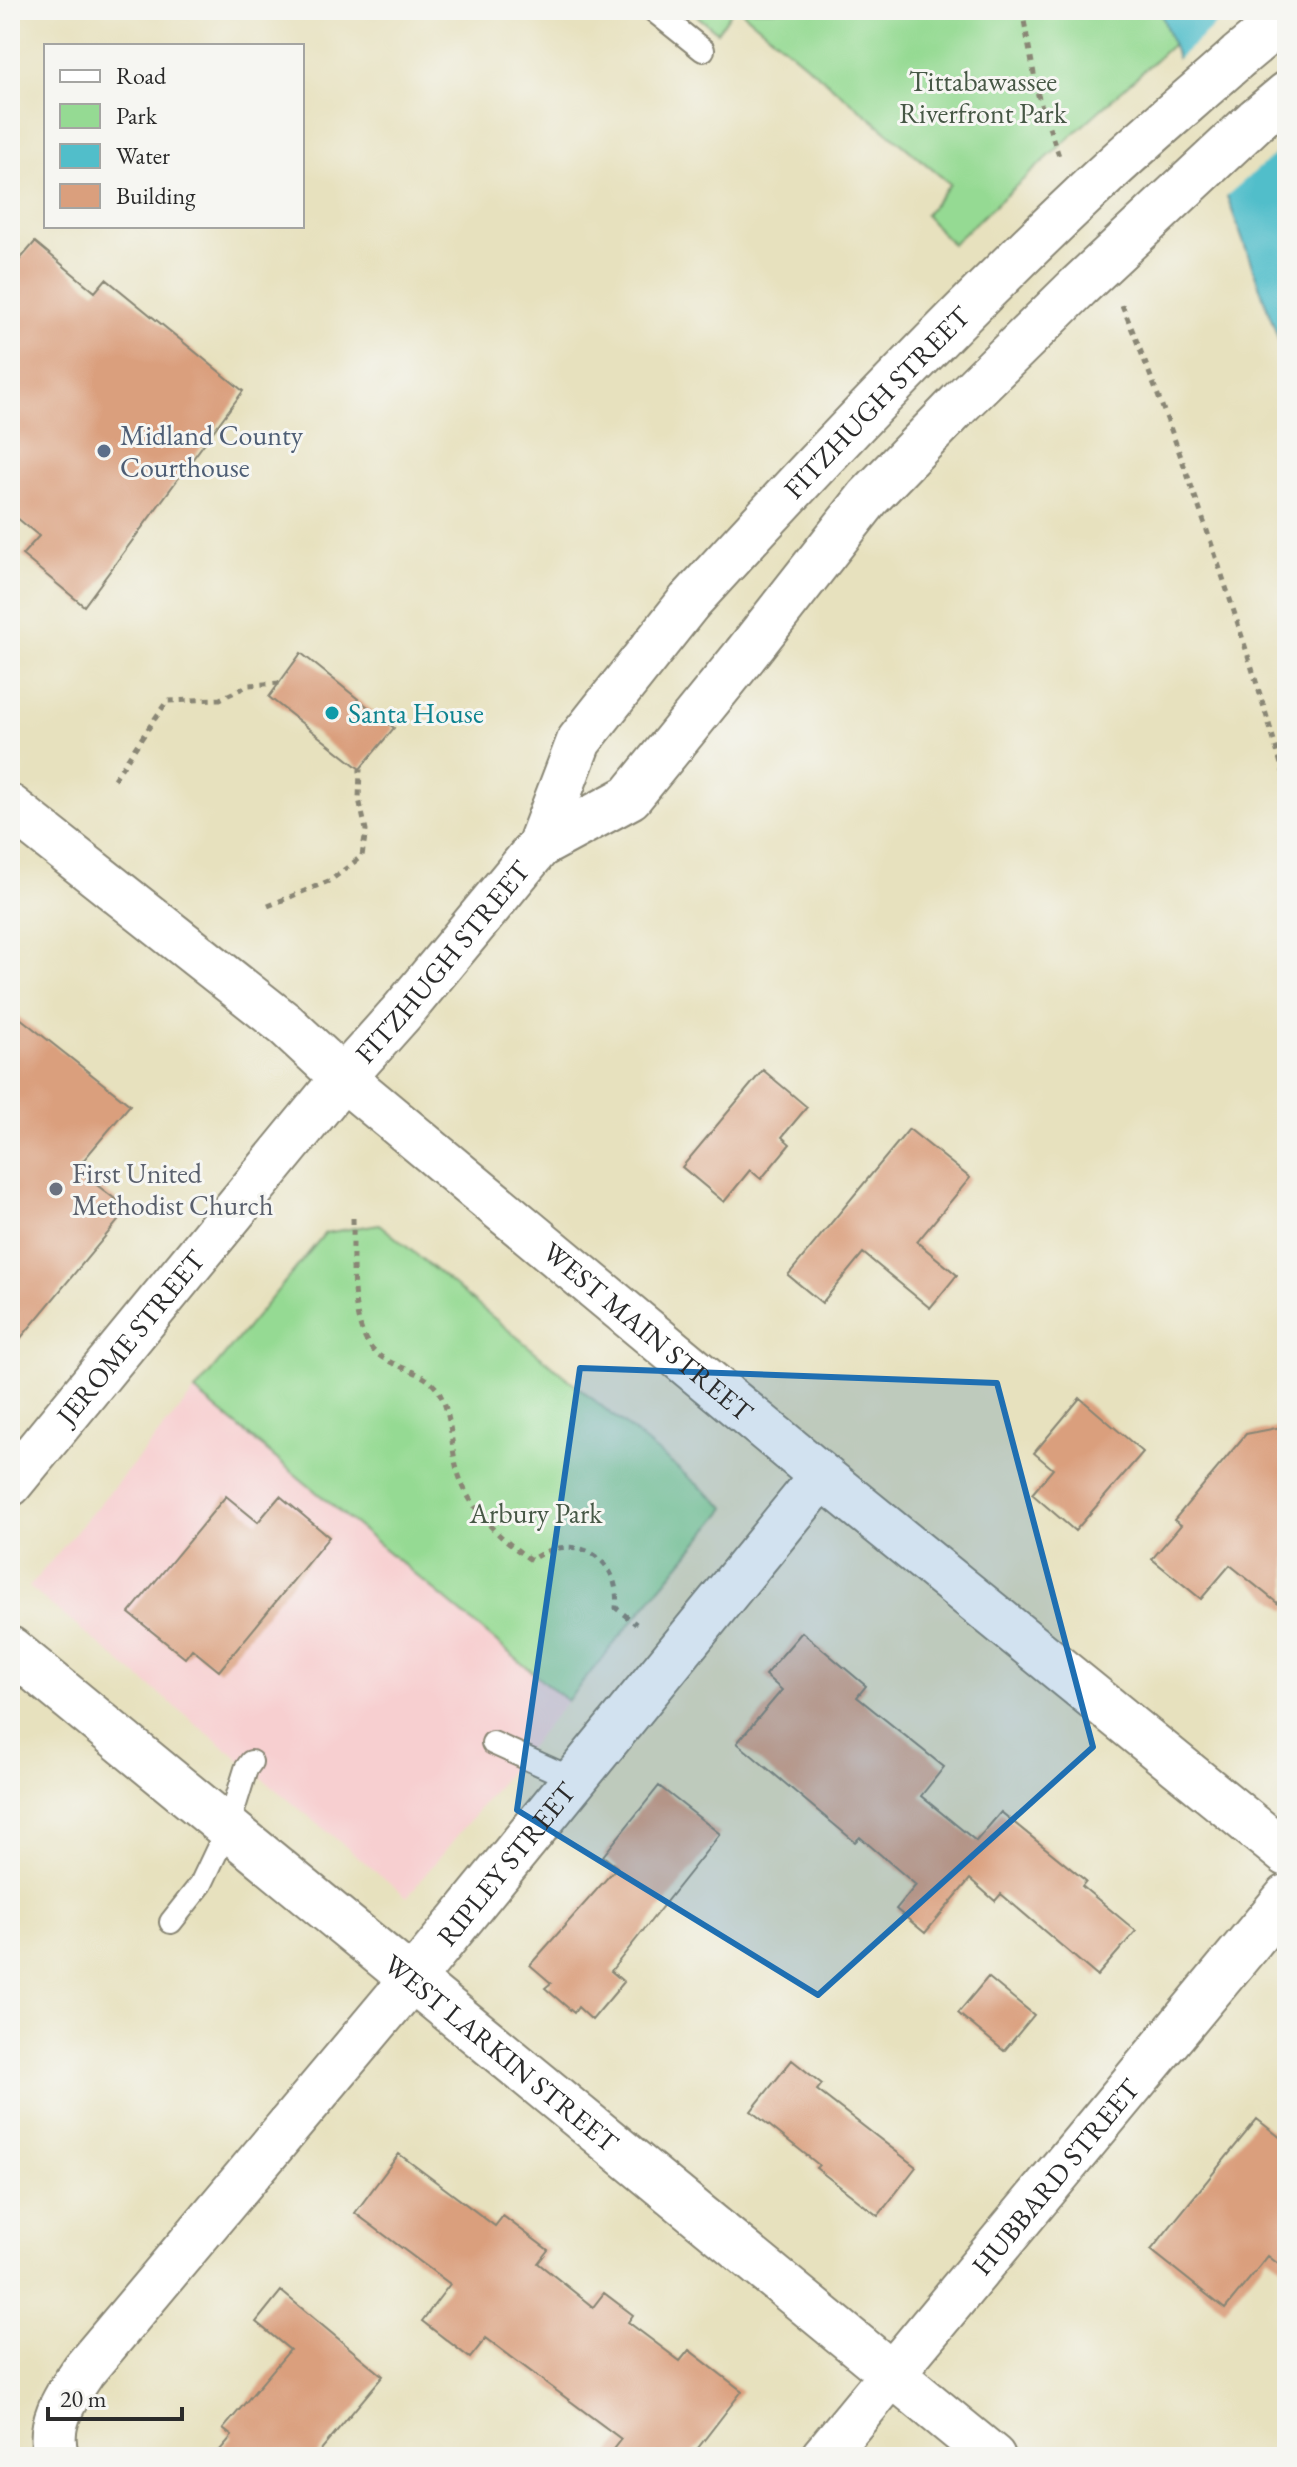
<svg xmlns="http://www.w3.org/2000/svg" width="1297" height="2467" font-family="'EB Garamond',serif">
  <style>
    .built { fill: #f7cfd0 }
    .green { fill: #95da93; stroke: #60825f; stroke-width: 2 }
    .water { fill: #51beca; stroke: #3e747a; stroke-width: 2 }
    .pier { fill: #e7e1be }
    .building { fill: #da9f7d }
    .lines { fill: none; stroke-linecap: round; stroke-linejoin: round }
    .service-casing { stroke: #898674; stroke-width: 26 }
    .minor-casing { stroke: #898674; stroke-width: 48 }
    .tertiary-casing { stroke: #898674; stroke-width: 48 }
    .trunk-casing { stroke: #898674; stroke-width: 48 }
    .path { stroke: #898674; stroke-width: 5; stroke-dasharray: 6 6; stroke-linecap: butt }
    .service { stroke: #fff; stroke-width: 22 }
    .minor { stroke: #fff; stroke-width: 44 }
    .tertiary { stroke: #fff; stroke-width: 44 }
    .trunk { stroke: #fff; stroke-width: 44 }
    .trunk-bridge-casing { stroke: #898674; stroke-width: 48; stroke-linecap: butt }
    .trunk-bridge { stroke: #fff; stroke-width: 44 }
    .marked { fill: #1f6fb2; fill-opacity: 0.2; stroke: #1f6fb2; stroke-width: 6; stroke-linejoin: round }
    .service-dot { fill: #5c6f8a; stroke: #f6f6f2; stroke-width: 3 }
    .culture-dot { fill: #0f9aa8; stroke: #f6f6f2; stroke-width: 3 }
    .worship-dot { fill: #6b7280; stroke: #f6f6f2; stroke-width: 3 }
    .labels { text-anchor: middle; stroke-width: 6; stroke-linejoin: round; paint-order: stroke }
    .park-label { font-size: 28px; fill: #465745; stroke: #f6f6f2 }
    .street-label { font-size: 28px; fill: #2b2b2b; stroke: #f6f6f2 }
    .service-label { font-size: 28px; fill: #4e5e75; stroke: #f6f6f2; text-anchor: start }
    .culture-label { font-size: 28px; fill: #0d838f; stroke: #f6f6f2; text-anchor: start }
    .worship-label { font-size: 28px; fill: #5b616d; stroke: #f6f6f2; text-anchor: start }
  </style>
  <rect width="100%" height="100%" fill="#f6f6f2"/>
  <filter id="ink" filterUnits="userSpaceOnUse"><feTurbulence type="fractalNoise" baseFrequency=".0125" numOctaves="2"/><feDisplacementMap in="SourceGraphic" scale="16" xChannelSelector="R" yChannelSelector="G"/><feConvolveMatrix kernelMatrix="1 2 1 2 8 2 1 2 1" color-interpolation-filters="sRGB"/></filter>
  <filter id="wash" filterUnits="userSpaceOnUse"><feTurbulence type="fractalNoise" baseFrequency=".006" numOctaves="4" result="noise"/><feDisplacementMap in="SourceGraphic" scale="32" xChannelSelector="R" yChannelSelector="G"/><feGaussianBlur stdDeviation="1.8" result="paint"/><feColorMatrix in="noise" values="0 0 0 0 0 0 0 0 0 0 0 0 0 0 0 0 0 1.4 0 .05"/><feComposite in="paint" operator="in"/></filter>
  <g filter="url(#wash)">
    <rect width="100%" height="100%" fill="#e7e1be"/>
    <path class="built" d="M195,1391L567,1701L407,1897L29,1587Z"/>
    <path class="green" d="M690,10H733L717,32Z
      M740,10H1160L1173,44L952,244L925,215L950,184Z
      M379,1224L726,1508L567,1701L195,1391L325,1233Z"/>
    <path class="water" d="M1160,10H1287V363Z"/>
    <path class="pier" d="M1232,10H1287V144L1224,198L1175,61Z"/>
    <g id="blocks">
      <path class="building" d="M35,242L95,292L106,279L243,391L84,606L22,555L39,536L10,512V271Z
        M301,653L394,728L360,769L269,697Z
        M10,1010L130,1105L76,1169L128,1209L10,1351Z
        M763,1070L807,1107L782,1137L790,1144L761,1179L750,1170L724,1202L682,1167Z
        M909,1129L970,1178L917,1242L957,1275L930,1308L863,1253L822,1303L788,1275Z
        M1080,1398L1143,1452L1075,1531L1032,1494L1053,1469L1034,1453Z
        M1287,1426V1611L1230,1565L1201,1599L1152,1559L1181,1525L1174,1520L1246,1434Z
        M226,1496L258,1522L280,1496L329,1537L219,1671L192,1649L185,1658L129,1613Z
        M802,1632L866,1686L857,1697L944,1767L921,1796L976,1841L1001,1812L1086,1881L1082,1886L1136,1931L1097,1976L1001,1894L995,1901L970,1879L925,1933L896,1909L916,1885L860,1837L855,1842L737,1743L782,1690L765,1675Z
        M659,1786L720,1834L611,1971L624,1982L592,2020L578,2007L574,2013L545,1988L551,1983L530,1965L617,1867L603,1856Z
        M988,1977L1034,2015L1004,2051L958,2013Z
        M792,2060L822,2084L817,2090L916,2167L878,2216L816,2168L819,2165L751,2111Z
        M1257,2119L1287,2143V2271L1268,2256L1225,2309L1151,2250Z
        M399,2154L495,2226L503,2216L548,2250L538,2263L593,2307L604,2293L633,2315L628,2322L680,2361L689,2350L742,2391L691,2457H607L621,2439L486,2338L470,2358L422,2321L450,2284L355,2213Z
        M281,2291L383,2376L315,2457H214L232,2436L223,2429L290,2350L256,2322Z"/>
    </g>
  </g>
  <g filter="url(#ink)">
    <use href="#blocks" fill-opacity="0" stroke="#898674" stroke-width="2"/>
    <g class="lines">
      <defs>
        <path id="service" d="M653,10L703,50
          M493,1743L575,1780
          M171,1922L201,1884L228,1827L246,1769L251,1762"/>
        <g id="minor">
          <path id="s1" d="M10,1649L993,2457"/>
          <path id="s2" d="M57,2457C45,2425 67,2395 84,2370L412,1979L822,1476"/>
          <path id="s3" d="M823,2457L1287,1897"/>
        </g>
        <g id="tertiary">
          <path id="s4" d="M10,807L286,1025L343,1078L822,1476L1287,1854"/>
        </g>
        <g id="trunk">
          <path d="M1239,56L1287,16"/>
          <path d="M1256,120L1287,94"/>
          <path d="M539,846L630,797L745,655"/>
          <path id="s5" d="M10,1484L343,1078L402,1012L539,846L579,741L689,602"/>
        </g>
      </defs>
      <use href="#service" class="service-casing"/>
      <use href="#minor" class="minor-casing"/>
      <use href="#tertiary" class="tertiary-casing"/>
      <use href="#trunk" class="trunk-casing"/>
      <path class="path" d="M1022,10L1038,95L1059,156
        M1122,305C1187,462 1240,623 1287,785
        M114,779L167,701L220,699L249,685L280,683
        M268,906L331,880L362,856L366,830L359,799L360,769
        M353,1218C354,1254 347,1328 376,1353C397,1371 428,1369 441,1396C451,1416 451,1439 455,1461C464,1505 496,1536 531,1560C573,1530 622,1556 616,1608L636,1624"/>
      <use href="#service" class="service"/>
      <use href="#minor" class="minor"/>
      <use href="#tertiary" class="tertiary"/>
      <use href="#trunk" class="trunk"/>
      <defs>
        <g id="trunk-bridge">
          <path id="s6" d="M689,602C818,460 950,321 1090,189C1138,143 1190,100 1239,56"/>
          <path d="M745,655L868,498L961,402L1078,287L1256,120"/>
        </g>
      </defs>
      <use href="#trunk-bridge" class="trunk-bridge-casing"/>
      <use href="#trunk-bridge" class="trunk-bridge"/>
    </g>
  </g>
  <path class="marked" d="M580,1368L997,1383L1093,1747L818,1995L517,1810Z"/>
  <circle class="service-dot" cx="104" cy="451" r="8"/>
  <circle class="culture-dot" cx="332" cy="713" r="8"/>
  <circle class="worship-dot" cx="56" cy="1189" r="8"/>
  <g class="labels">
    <g class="park-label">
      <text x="983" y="91">Tittabawassee<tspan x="983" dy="32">Riverfront Park</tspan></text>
      <text x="536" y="1523">Arbury Park</text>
    </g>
    <g class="street-label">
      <text dy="10" stroke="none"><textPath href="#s6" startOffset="274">FITZHUGH STREET</textPath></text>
      <text dy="10" stroke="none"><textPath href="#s5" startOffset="678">FITZHUGH STREET</textPath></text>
      <text dy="10" stroke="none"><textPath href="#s4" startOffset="826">WEST MAIN STREET</textPath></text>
      <text dy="10" stroke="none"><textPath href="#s5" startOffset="190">JEROME STREET</textPath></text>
      <text dy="10" stroke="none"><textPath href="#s2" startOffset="754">RIPLEY STREET</textPath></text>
      <text dy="10" stroke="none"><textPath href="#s1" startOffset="636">WEST LARKIN STREET</textPath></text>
      <text dy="10" stroke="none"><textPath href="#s3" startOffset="364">HUBBARD STREET</textPath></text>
    </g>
    <g class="service-label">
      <text x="120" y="445">Midland County<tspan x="120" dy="32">Courthouse</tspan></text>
    </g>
    <g class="culture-label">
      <text x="348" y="723">Santa House</text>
    </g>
    <g class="worship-label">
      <text x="72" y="1183">First United<tspan x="72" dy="32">Methodist Church</tspan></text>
    </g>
  </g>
  <rect width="1297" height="2467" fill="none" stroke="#f6f6f2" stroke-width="40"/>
  <rect x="44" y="44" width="260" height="184" fill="#f6f6f2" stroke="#a5a5a2" stroke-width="2"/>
  <rect x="60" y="70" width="40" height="12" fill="#ffffff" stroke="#a5a5a2" stroke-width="2"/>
  <text x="116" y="84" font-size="24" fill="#2b2b2b">Road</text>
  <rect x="60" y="104" width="40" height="24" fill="#95da93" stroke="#a5a5a2" stroke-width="2"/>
  <text x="116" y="124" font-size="24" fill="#2b2b2b">Park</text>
  <rect x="60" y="144" width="40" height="24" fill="#51beca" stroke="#a5a5a2" stroke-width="2"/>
  <text x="116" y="164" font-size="24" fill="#2b2b2b">Water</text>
  <rect x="60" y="184" width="40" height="24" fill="#da9f7d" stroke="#a5a5a2" stroke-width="2"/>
  <text x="116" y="204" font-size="24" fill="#2b2b2b">Building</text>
  <path d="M48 2407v12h134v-12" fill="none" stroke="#2b2b2b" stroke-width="4"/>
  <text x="60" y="2407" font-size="24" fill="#2b2b2b" stroke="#f6f6f2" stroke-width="6" paint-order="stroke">20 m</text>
</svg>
